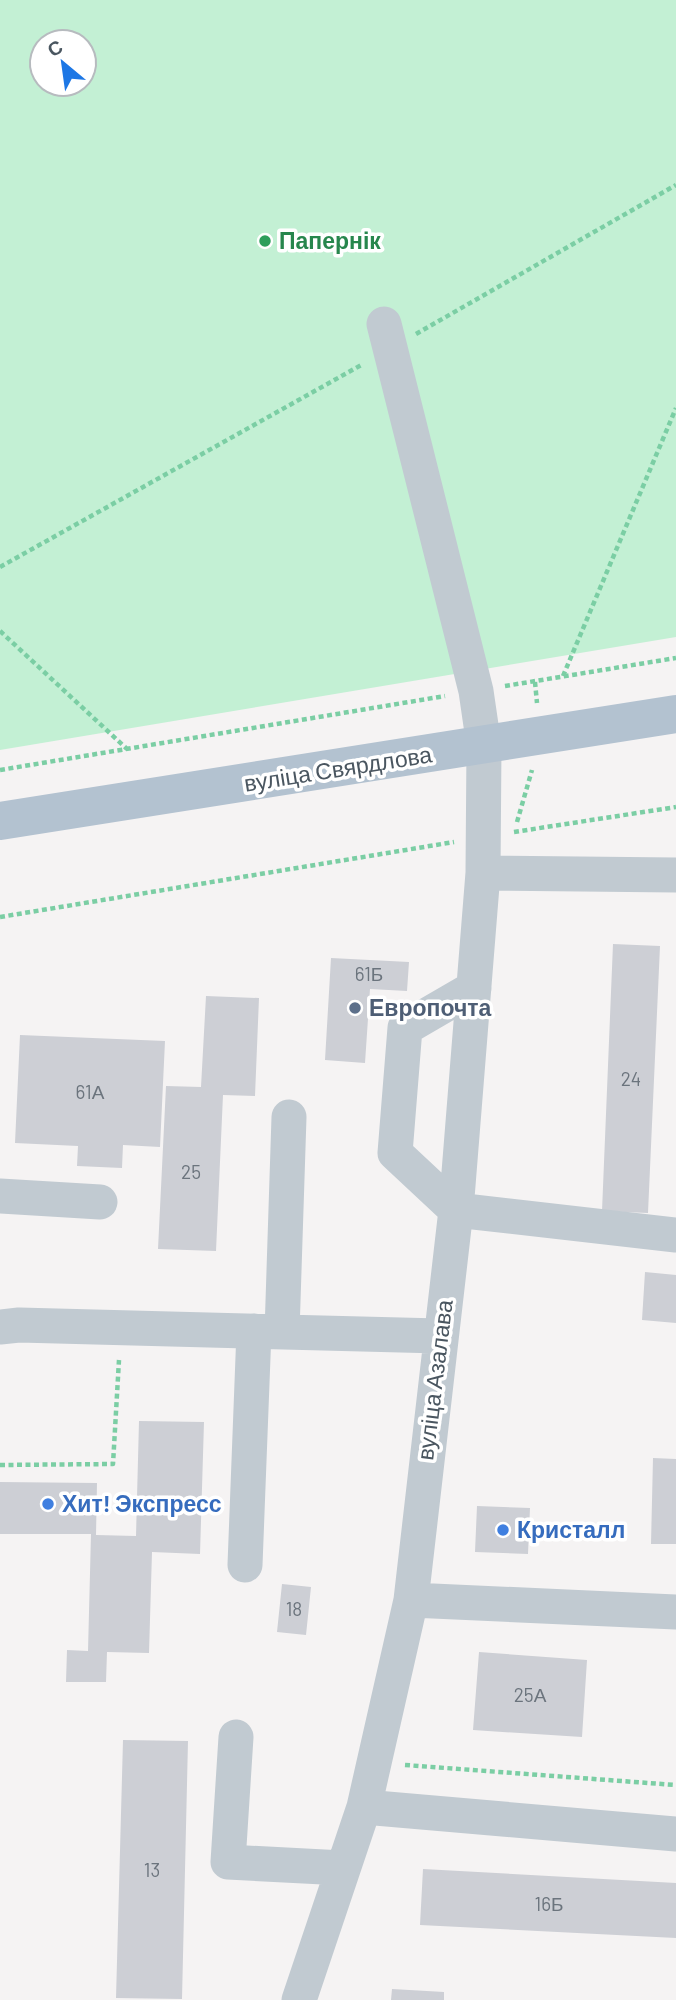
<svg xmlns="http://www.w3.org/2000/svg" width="676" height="2000" font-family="Barlow,sans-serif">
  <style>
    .green { fill: #c3f0d4; fill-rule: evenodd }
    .building { fill: #cdcfd5 }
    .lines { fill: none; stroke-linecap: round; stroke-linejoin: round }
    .path { stroke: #7bcea4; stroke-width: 4.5; stroke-dasharray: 5 3.5; stroke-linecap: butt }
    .minor { stroke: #c1cad1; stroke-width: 35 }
    .major { stroke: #b3c2d0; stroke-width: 38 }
    .leisure-dot { fill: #2e9e5b; stroke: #fff; stroke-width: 2.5 }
    .service-dot { fill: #5c6f8a; stroke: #fff; stroke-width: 2.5 }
    .shop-dot { fill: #3f7fe0; stroke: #fff; stroke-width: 2.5 }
    .labels { text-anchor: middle; stroke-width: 7; stroke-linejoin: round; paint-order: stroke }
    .number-label { font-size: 19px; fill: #6b747d }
    .leisure-label { font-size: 23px; font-weight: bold; fill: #27864d; stroke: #fff; text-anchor: start }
    .street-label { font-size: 23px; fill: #4a5660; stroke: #fff }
    .service-label { font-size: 23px; font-weight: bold; fill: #4e5e75; stroke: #fff; text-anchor: start }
    .shop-label { font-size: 23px; font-weight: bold; fill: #366cbe; stroke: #fff; text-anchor: start }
  </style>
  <rect width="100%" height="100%" fill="#f5f3f3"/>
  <path class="green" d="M0,0H676V637L0,750ZM42,42H84V84H42Z"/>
  <path class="building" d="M613,944L660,946L648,1213L602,1211Z
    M331,958L409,962L407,991L370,989L365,1063L325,1060Z
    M206,996L259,998L255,1096L223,1095L216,1251L158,1249L166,1086L201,1087Z
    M20,1035L165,1041L160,1147L123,1145L122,1168L77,1166L78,1146L15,1143Z
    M645,1272L676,1275V1323L642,1320Z
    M139,1421L204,1422L200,1554L152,1552L149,1653L107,1652L106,1682H66L67,1650L88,1651L91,1534H0V1482L97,1483L96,1535L136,1536Z
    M653,1458L676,1459V1544H651Z
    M477,1506L530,1508L528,1554L475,1552Z
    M282,1584L311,1587L306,1635L277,1632Z
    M479,1652L587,1660L582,1737L473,1730Z
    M123,1740L188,1741L182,1999L116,1998Z
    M423,1869L676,1883V1938L420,1925Z
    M392,1989L444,1992V2000H391Z"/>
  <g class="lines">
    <path class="path" d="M416,334L676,185
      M0,567L363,364
      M0,631L127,749
      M563,676L676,408
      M535,682L537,703
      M505,686L676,658
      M0,770L445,696
      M517,822L532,770
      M514,832L676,807
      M0,917L454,842
      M0,1465L113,1464L119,1360
      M405,1765L676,1785"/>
    <path class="minor" d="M483,873L676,875
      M474,988L405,1028L395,1153L456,1210L676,1235
      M0,1196L100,1202
      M0,1327L19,1325L440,1336
      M282,1332L289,1117
      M245,1565L254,1331
      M411,1600L676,1612
      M236,1737L228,1862L343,1868
      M364,1807L676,1834
      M299,2000L364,1807L411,1600L456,1210L483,873L484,746L476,691L384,324"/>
    <path class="major" d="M0,821L676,714"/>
  </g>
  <circle class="leisure-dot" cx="265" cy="241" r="7"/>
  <circle class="service-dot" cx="355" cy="1008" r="7"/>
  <g class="shop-dot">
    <circle cx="48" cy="1504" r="7"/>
    <circle cx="503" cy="1530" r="7"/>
  </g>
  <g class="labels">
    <g class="number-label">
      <text x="369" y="981">61Б</text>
      <text x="631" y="1086">24</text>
      <text x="90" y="1099">61А</text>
      <text x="191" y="1179">25</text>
      <text x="294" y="1616">18</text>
      <text x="530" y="1702">25А</text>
      <text x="152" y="1877">13</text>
      <text x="549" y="1911">16Б</text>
    </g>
    <g class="leisure-label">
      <text x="279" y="249">Папернік</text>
    </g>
    <g class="street-label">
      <text transform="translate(338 769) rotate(-9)" y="8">вуліца Свярдлова</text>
      <text transform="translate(435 1380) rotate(-83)" y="8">вуліца Азалава</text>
    </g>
    <g class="service-label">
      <text x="369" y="1016">Европочта</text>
    </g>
    <g class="shop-label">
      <text x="62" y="1512">Хит! Экспресс</text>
      <text x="517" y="1538">Кристалл</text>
    </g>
  </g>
  <g transform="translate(63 63) rotate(331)"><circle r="33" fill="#ffffff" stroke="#b7bbbf" stroke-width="2"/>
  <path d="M0-5L12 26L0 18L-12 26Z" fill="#1d77e5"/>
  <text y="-10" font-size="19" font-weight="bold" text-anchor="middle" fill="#4a5660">С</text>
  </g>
</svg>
